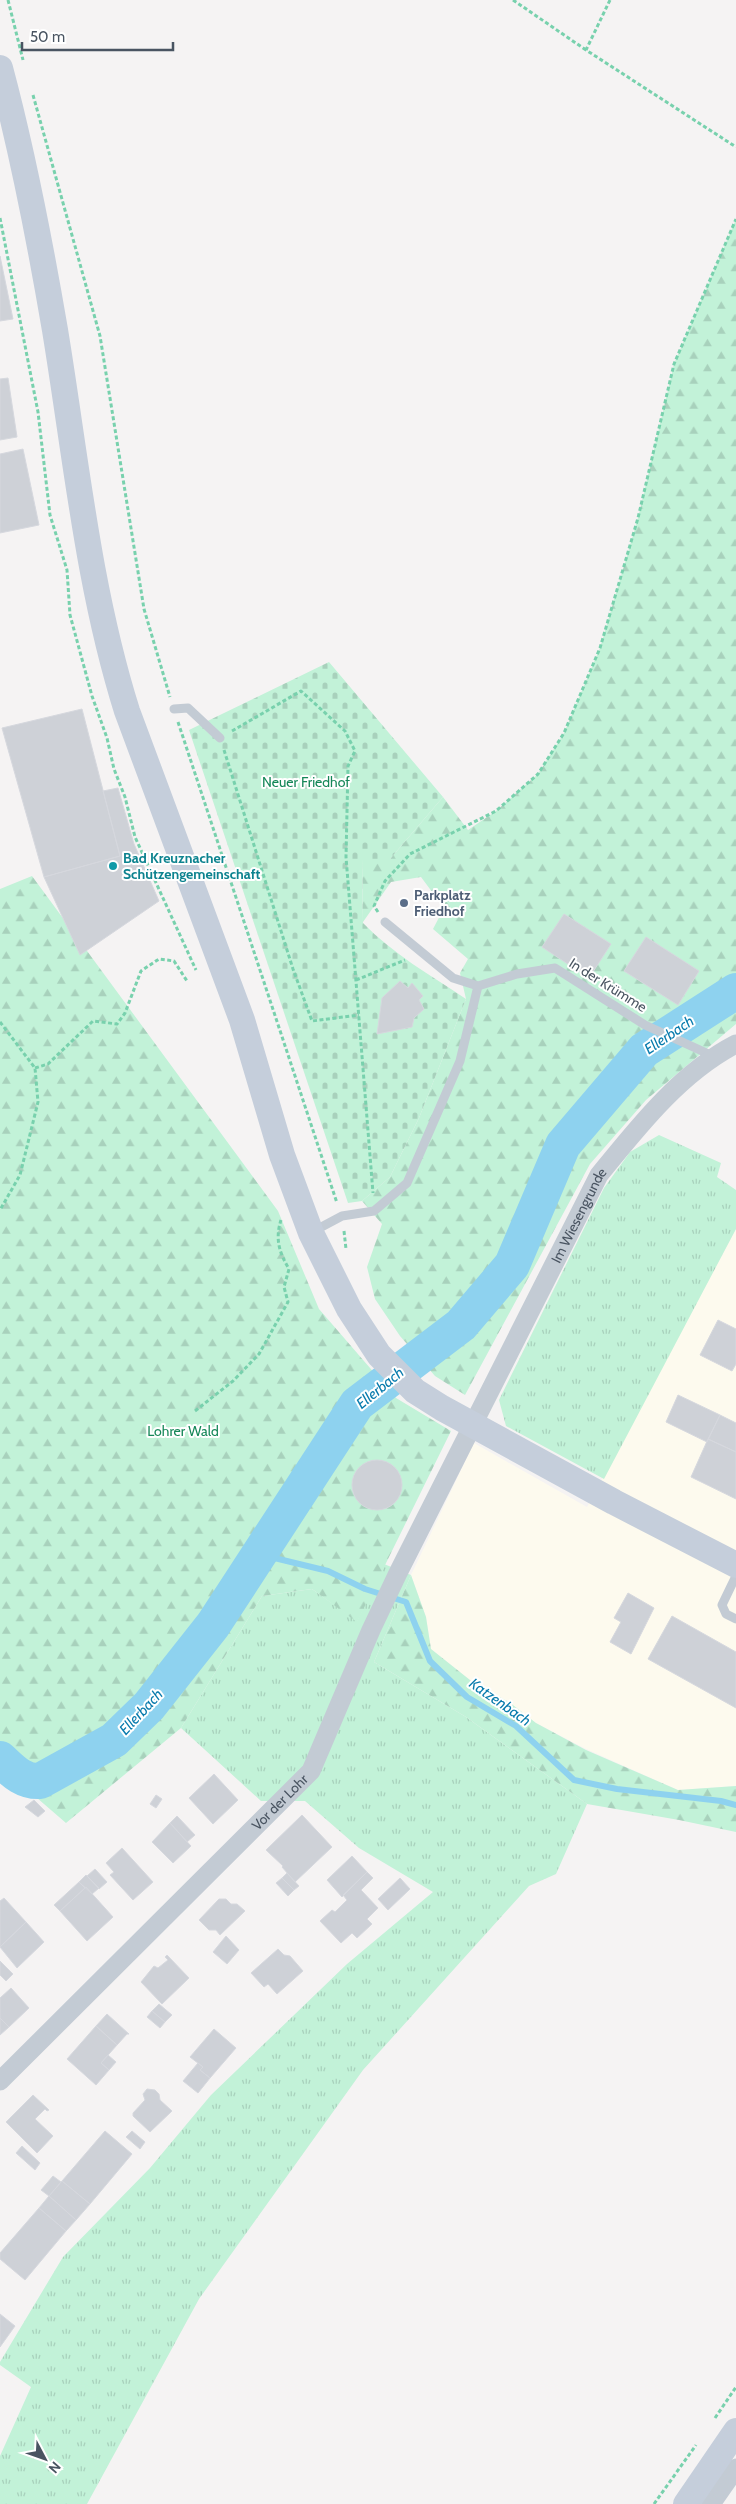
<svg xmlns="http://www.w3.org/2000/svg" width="736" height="2504" font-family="Cabin,sans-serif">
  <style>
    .commercial { fill: #fdfaee }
    .grass { fill: url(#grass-tufts) }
    .forest { fill: url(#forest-firs) }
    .cemetery { fill: url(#cemetery-stones) }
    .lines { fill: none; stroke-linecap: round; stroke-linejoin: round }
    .stream { stroke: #8ed2ef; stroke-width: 6 }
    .river { stroke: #8ed2ef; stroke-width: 36 }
    .building { fill: #ced1d7; stroke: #d6d8de }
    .path { stroke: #78d1ad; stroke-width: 3; stroke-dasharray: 4 2.5; stroke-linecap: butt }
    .service { stroke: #c3cbd4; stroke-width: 9 }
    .minor { stroke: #c3cbd4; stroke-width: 19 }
    .secondary { stroke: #c5cedb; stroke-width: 26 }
    .culture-dot { fill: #0f9aa8; stroke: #fff; stroke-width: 2 }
    .service-dot { fill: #5c6f8a; stroke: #fff; stroke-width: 2 }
    .labels { text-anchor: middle; stroke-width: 4; stroke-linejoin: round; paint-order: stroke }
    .park-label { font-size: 14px; fill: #158758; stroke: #fff }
    .culture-label { font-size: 14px; font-weight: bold; fill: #0d838f; stroke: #fff; text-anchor: start }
    .service-label { font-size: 14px; font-weight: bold; fill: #4e5e75; stroke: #fff; text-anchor: start }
    .street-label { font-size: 14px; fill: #495461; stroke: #fff }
    .water-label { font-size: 15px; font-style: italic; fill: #087bad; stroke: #fff }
  </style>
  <defs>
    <pattern id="grass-tufts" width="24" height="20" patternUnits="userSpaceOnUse" patternTransform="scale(1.25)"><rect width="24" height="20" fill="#c2f2d8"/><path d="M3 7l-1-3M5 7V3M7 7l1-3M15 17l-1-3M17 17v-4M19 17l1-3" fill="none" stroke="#a8d1bc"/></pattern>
    <pattern id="forest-firs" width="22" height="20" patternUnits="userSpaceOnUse" patternTransform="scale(1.25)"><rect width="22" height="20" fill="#c2f2d8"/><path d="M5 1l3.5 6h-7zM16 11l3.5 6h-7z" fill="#a8d1bc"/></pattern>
    <pattern id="cemetery-stones" width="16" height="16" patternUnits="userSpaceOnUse" patternTransform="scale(1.25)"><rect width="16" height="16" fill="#c2f2d8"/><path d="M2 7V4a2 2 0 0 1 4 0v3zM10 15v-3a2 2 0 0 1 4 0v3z" fill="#a8d1bc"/></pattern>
  </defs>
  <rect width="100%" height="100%" fill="#f5f3f3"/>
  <path class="commercial" d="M736,1229V1786L678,1790L586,1749L536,1723L509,1702L475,1684L431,1649L426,1617L411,1575L474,1443L587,1507Z"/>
  <path class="grass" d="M659,1135L721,1163L717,1177L736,1190V1229L604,1479L506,1426L499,1400L604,1188L630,1152Z
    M384,1564L411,1575L374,1662L466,1717L587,1804L556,1874L529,1886L363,2070L199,2299L87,2504H0V2456L31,2387L0,2365V2362L63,2257L150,2168L211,2095L347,1964L433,1892L359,1848L305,1801H261L181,1728L262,1596L312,1589L357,1621Z"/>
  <path class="forest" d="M736,219V1024L646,1100L590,1164L465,1395L435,1376L400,1336L375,1299L367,1267L382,1224L362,1201L390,1177L419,1118L466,999L460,973L468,959L433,929L444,908L421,877L391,882L363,922L362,859H390L443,797L468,830L496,811L538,774L564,733L600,648L638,518L674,364Z
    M32,876L278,1211L319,1309L396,1398L451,1431L357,1622L312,1589L262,1596L181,1728L66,1823L0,1766V889Z
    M411,1575L426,1617L431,1649L475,1684L509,1702L536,1723L586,1750L678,1790L736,1786V1832L679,1820L587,1804L466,1717L374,1662Z"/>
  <path class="cemetery" d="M329,662L443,797L390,859L362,860L363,923C393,954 430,975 466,999L419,1118L390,1177L362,1201L348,1203L189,730Z"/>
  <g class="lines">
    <path class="stream" d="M258,1554L328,1571L365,1589L406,1602L430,1661L467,1697L516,1726L574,1780L617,1789L721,1801L736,1805"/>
    <path class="river" d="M0,1759C12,1770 22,1782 40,1781L114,1740L149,1706L213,1625L357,1404L461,1325L512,1265L563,1145L644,1050L736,991"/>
  </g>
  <path class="building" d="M0,256L13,319L0,321Z
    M8,378L17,437L0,440V379Z
    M23,449L39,525L0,533V454Z
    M82,709L120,856L44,877L2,728Z
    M118,788L134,844L159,901L80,955L44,877L120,856L103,791Z
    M564,914L611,944L589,978L542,947Z
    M646,937L699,971L678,1005L624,971Z
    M400,981L408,988L412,983L423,996L419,1000L424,1009L414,1018L412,1027L377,1034L382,998Z
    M718,1320L736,1329V1364L732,1371L700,1355Z
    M678,1395L720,1415L707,1442L666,1422Z
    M720,1415L736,1423V1452L708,1439Z
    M708,1439L736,1452V1499L691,1477Z
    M352 1485a25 25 0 1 1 50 0a25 25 0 1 1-50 0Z
    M628,1593L654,1608L631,1654L610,1642L621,1622L614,1618Z
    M672,1616L736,1652V1708L648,1659Z
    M214,1774L238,1800L213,1824L189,1798Z
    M156,1795L162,1799L156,1808L150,1804Z
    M34,1800L45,1811L38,1817L25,1807Z
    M302,1815L332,1847L295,1882L282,1867L283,1866L266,1850Z
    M177,1816L195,1835L187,1842L170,1823Z
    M170,1823L191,1846L173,1863L152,1842Z
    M122,1848L153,1882L133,1900L110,1875L114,1872L106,1863Z
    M352,1856L367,1872L342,1897L327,1880Z
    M95,1869L107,1882L99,1889L87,1876Z
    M367,1872L373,1878L361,1890L378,1908L367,1919L372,1924L357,1938L352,1933L341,1943L320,1921L332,1910L335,1912L347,1900L343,1895Z
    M287,1873L299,1886L294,1890L282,1878Z
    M86,1875L99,1888L92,1894L79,1882Z
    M282,1878L294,1890L288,1896L276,1883Z
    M400,1878L410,1889L388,1910L378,1899Z
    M79,1882L85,1888L60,1911L54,1905Z
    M86,1887L113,1917L87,1941L60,1911Z
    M4,1898L26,1922L0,1947V1901Z
    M219,1899H226L231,1904H237L245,1911L220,1935L216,1930H209L199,1920Z
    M26,1922L44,1942L17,1968L0,1947Z
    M226,1936L239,1950L227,1964L213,1952Z
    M278,1949L284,1955L290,1956L303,1971L277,1994L268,1984L264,1987L251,1973Z
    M167,1955L189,1978L162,2004L141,1982L154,1966L158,1968L168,1960L165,1957Z
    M0,1961L13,1974L6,1981L0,1975Z
    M11,1988L29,2008L9,2027L0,2018V1998Z
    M159,2004L172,2015L165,2022L152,2011Z
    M152,2011L165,2022L160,2028L147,2017Z
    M107,2014L129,2034H127L117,2045L96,2026Z
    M0,2018L9,2027L0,2035Z
    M96,2026L117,2045L101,2063L109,2070L96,2085L67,2059Z
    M214,2029L236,2048L210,2078L200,2070L203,2067L190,2057Z
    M108,2055L116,2062L109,2070L101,2063Z
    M198,2063L203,2067L200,2070L210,2078L198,2093L183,2081Z
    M147,2089L155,2090L159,2094L160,2100L172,2111L150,2132L133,2116V2113L145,2100L143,2094Z
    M33,2095L49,2110L47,2111L45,2109L35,2119L53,2136L37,2153L6,2122Z
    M105,2131L132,2154L90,2204L62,2181Z
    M132,2131L145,2142L140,2149L126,2137Z
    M22,2146L40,2163L35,2170L16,2153Z
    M53,2176L61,2182L49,2196L41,2190Z
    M62,2181L90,2204L76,2220L49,2196Z
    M49,2196L76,2220L66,2231L39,2208Z
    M39,2208L66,2231L25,2280L0,2259V2253Z
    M0,2314L15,2326L0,2347Z"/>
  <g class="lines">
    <path class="path" d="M8,0L23,60
      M513,0L586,50
      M610,0L586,50L736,147
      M33,95L100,336L144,609L170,697
      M0,218L38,412L50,515L67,570L70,615L92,696L107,738L114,769L125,797L135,837L196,970
      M178,722L337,1203
      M232,731L301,691L345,731L355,751L348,766L346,857L373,1193
      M224,750L293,969L312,1021L359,1015
      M378,912L374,906L385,881L410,854L496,811L538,774L564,733L600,648L638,518L674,364L736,219
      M356,980L405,960
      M0,1022L35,1068L38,1102L20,1175L0,1210
      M35,1068L48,1064L93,1021L117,1024L125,1013L141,971L159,959L174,961L187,981
      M344,1231L346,1249
      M195,1411L233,1381L259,1354L288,1302L284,1287L289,1269C279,1252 275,1239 281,1220
      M715,2418L736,2387
      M654,2504L696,2445"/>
    <path class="service" d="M174,709L188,708L220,738
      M385,922L453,978L478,986L517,974L555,968L645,1025L713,1056
      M312,1232L342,1216L374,1211L407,1183L460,1061L478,986
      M736,1576L722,1605L726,1614L736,1619"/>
    <g class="minor">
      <path id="s1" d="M0,2081L311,1771L371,1630L398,1573L599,1175C638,1127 680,1073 736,1044"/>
      <path d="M711,2504L736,2468"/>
    </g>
    <path class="secondary" d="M0,68C23,154 40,242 55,330C76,458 88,587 127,711L242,1020L282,1155L311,1233L349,1309L379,1355L415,1391L442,1408L614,1502L736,1565
      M686,2504L736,2431"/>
  </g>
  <circle class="culture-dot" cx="113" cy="866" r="5"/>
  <circle class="service-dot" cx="404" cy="903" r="5"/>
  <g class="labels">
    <g class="park-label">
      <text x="306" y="787">Neuer Friedhof</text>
      <text x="183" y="1436">Lohrer Wald</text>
    </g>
    <g class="culture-label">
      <text x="123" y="863">Bad Kreuznacher<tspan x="123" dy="16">Schützengemeinschaft</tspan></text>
    </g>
    <g class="service-label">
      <text x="414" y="900">Parkplatz<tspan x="414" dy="16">Friedhof</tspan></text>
    </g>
    <g class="street-label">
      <text transform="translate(608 985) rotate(32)" y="5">In der Krümme</text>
      <text dy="5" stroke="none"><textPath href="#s1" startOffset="1056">Im Wiesengrunde</textPath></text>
      <text dy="5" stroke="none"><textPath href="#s1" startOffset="395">Vor der Lohr</textPath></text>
    </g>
    <g class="water-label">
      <text transform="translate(669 1035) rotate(-34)" y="5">Ellerbach</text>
      <text transform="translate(380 1388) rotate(-39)" y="5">Ellerbach</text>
      <text transform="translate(500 1702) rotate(35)" y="5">Katzenbach</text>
      <text transform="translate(141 1712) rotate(-47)" y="5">Ellerbach</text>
    </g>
  </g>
  <g transform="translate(45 2459) rotate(131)" stroke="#ffffff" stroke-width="4" paint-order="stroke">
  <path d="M0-4L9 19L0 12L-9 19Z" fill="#495461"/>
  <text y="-8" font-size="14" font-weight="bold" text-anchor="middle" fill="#495461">N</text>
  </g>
  <path d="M22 42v8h151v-8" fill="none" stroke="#495461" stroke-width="2.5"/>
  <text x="30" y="42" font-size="15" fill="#495461" stroke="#ffffff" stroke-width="4" paint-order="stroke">50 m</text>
</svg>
